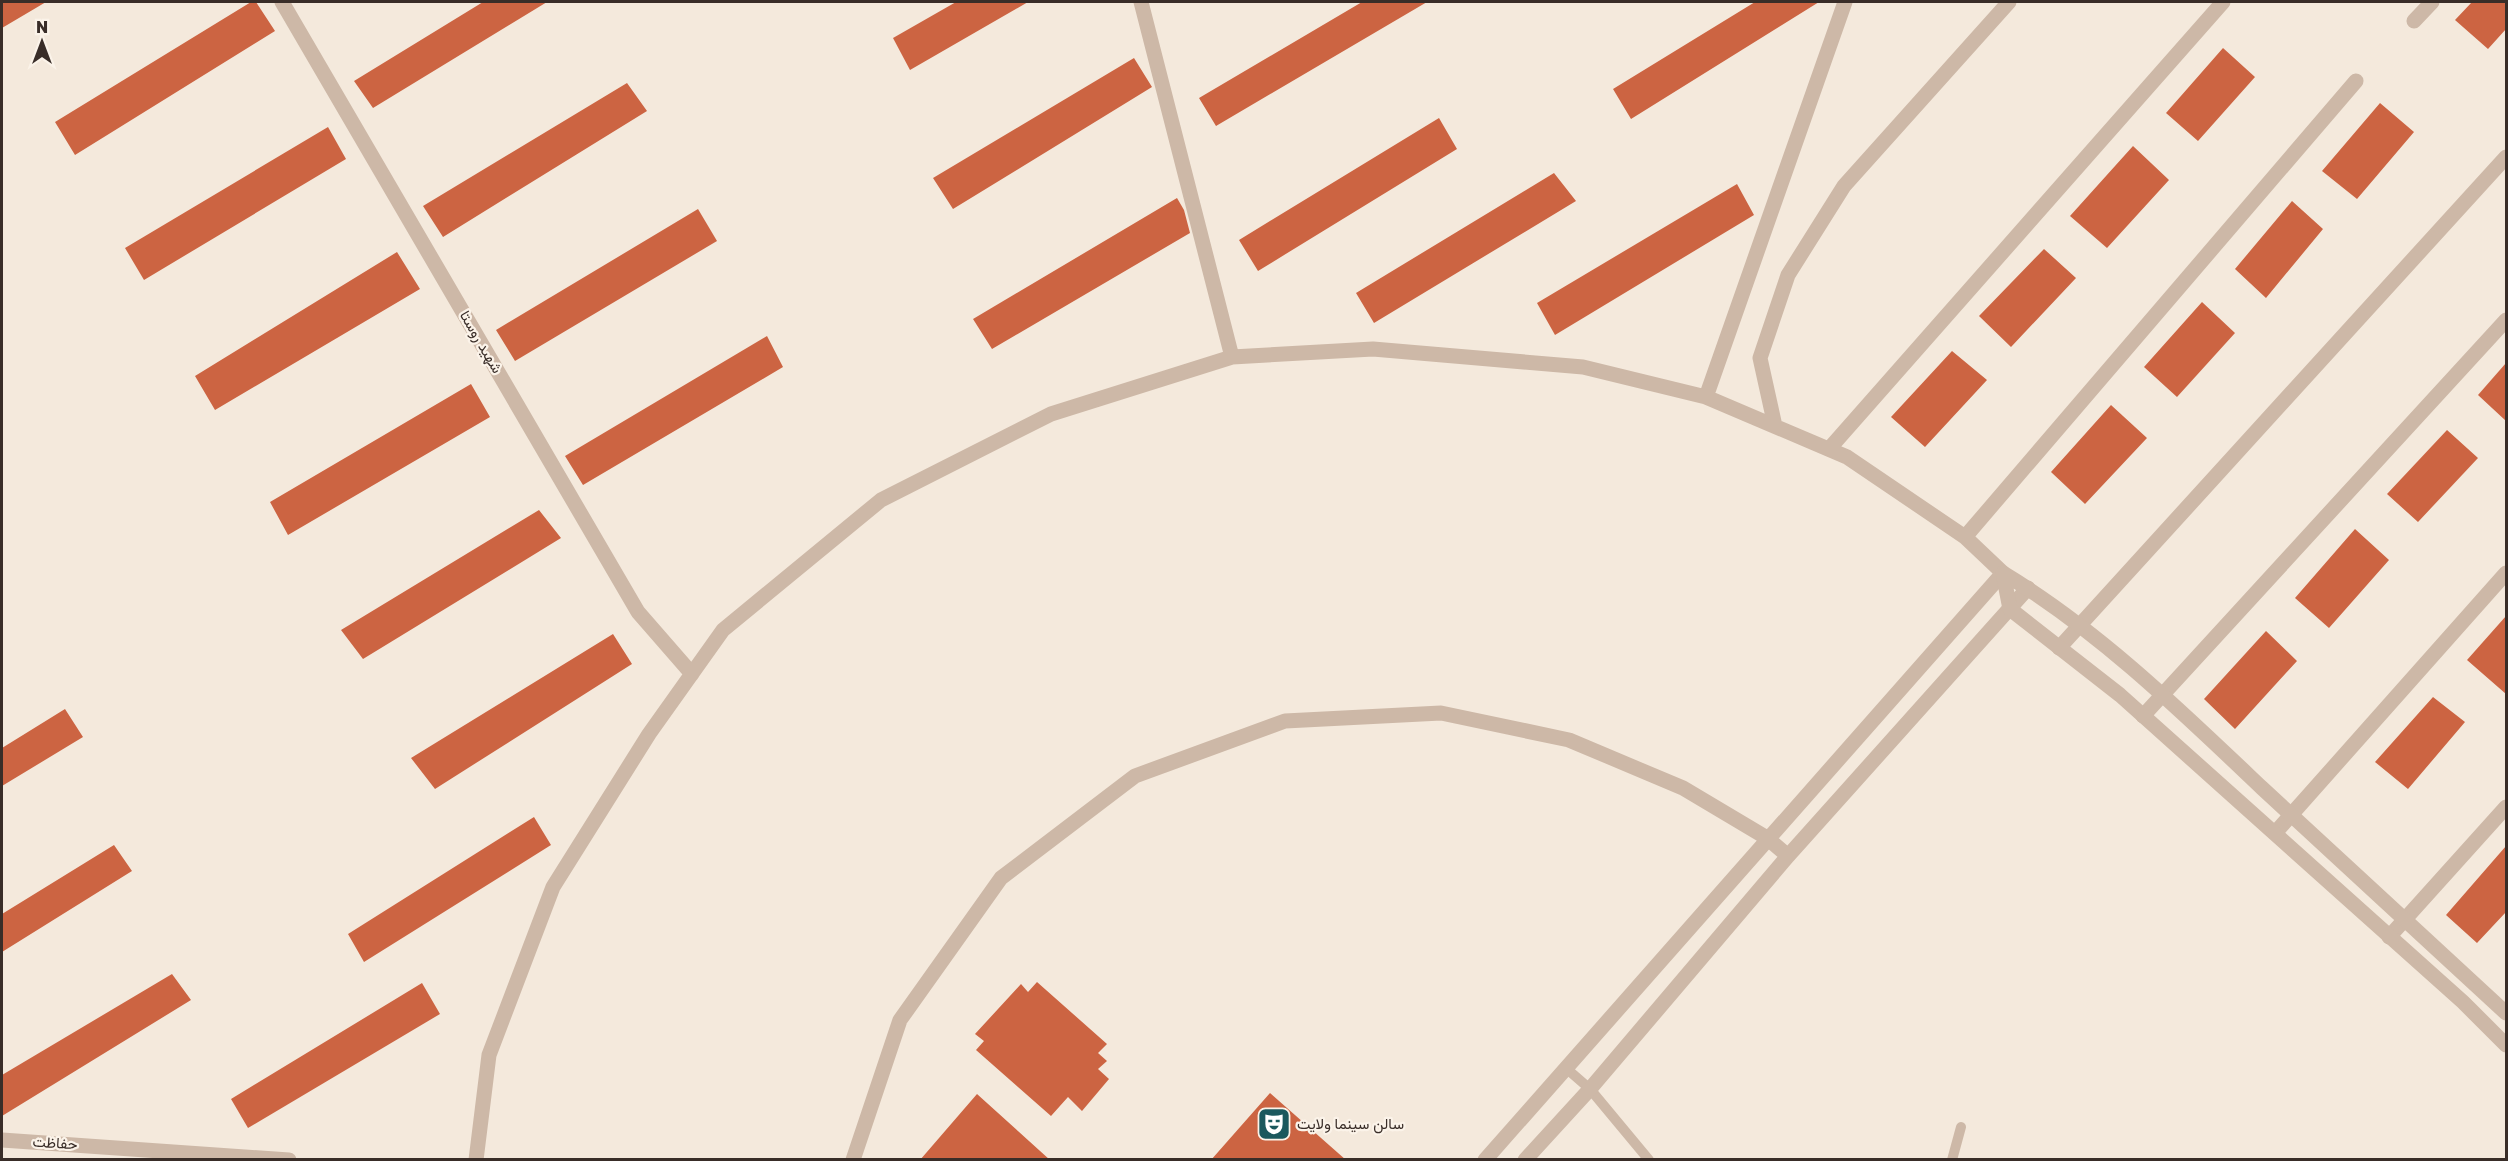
<svg xmlns="http://www.w3.org/2000/svg" width="2508" height="1161" font-family="'Golos Text',Vazirmatn,sans-serif">
  <style>
    .building { fill: #cc6442 }
    .lines { fill: none; stroke-linecap: round; stroke-linejoin: round }
    .service { stroke: #cdb8a7; stroke-width: 10 }
    .minor { stroke: #cdb8a7; stroke-width: 15 }
    .tertiary { stroke: #cdb8a7; stroke-width: 15 }
    .labels { text-anchor: middle; stroke-width: 4.5; stroke-linejoin: round; paint-order: stroke }
    .street-label { font-size: 15px; fill: #392d28; stroke: #fbf3e9 }
    .poi-label { font-size: 15px; fill: #392d28; stroke: #fbf3e9; text-anchor: start }
  </style>
  <rect width="100%" height="100%" fill="#f4e9dc"/>
  <path class="building" d="M2,2H46L2,28Z
    M251,2H256L275,31L75,155L55,122Z
    M483,2H547L373,108L354,81Z
    M956,2H1028L910,70L893,38Z
    M1362,2H1427L1216,126L1199,98Z
    M1755,2H1819L1631,119L1613,89Z
    M2472,2H2506V29L2488,49L2455,20Z
    M2223,48L2255,77L2198,141L2166,113Z
    M1134,58L1152,87L953,209L933,178Z
    M627,83L647,111L443,237L423,206Z
    M2380,103L2414,132L2357,199L2322,171Z
    M1439,118L1457,149L1258,271L1239,240Z
    M328,127L346,159L144,280L125,248Z
    M2133,146L2169,180L2107,248L2070,216Z
    M1554,173L1576,201L1374,323L1356,293Z
    M1737,184L1754,215L1555,335L1537,303Z
    M1177,198L1184,210L1190,233L992,349L973,319Z
    M2292,201L2323,229L2266,298L2235,269Z
    M698,209L717,241L515,361L496,330Z
    M2044,249L2076,278L2011,347L1979,316Z
    M397,252L420,289L215,410L195,376Z
    M2202,302L2235,333L2177,397L2144,367Z
    M767,336L783,367L583,485L565,456Z
    M1952,351L1987,380L1925,447L1891,417Z
    M2506,363V421L2478,395Z
    M471,384L490,417L288,535L270,502Z
    M2111,405L2147,438L2085,504L2051,472Z
    M2447,430L2478,458L2418,522L2387,494Z
    M539,510L561,538L363,659L341,630Z
    M2355,529L2389,560L2329,628L2295,598Z
    M2506,616V694L2467,660Z
    M2266,631L2297,661L2235,729L2204,699Z
    M613,634L632,664L435,789L411,758Z
    M2433,697L2465,722L2408,789L2375,762Z
    M65,709L83,737L2,786V748Z
    M534,817L551,845L364,962L348,934Z
    M114,845L132,871L2,952V914Z
    M2506,846V912L2477,943L2446,915Z
    M172,974L191,1000L2,1116V1075Z
    M1037,982L1107,1044L1098,1053L1107,1061L1098,1069L1109,1079L1082,1111L1068,1097L1051,1116L976,1050L984,1041L975,1034L1021,984L1028,992Z
    M422,983L440,1014L248,1128L231,1099Z
    M1270,1093L1346,1160H1211Z
    M977,1094L1050,1160H920Z"/>
  <g class="lines">
    <path class="service" d="M1567,1069L1590,1089L1649,1160
      M1952,1160L1961,1127"/>
    <path class="minor" d="M282,2L638,612L692,674
      M1141,2L1232,357
      M2414,21L2432,2
      M1706,397L1845,2
      M1775,426L1760,358L1788,275L1844,186L2009,2
      M1829,449L2223,2
      M1965,537L2356,81
      M2059,648L2506,157
      M2143,716L2506,320
      M2275,833L2506,573
      M2389,937L2506,807
      M2,1140L289,1160
      M476,1160L489,1055L553,887L649,734L723,630L881,500L1051,414L1232,357L1373,349L1583,367L1706,397L1847,457L1965,537L2003,573L1485,1160
      M853,1160L900,1020L1001,878L1135,776L1285,721L1441,713L1569,740L1683,788L1767,838L1788,856
      M1525,1160L1590,1089L1788,856L2028,588"/>
    <path class="tertiary" d="M2003,573L2010,609L2120,695L2463,1002L2506,1045
      M2003,573C2099,631 2181,711 2262,788C2343,863 2425,938 2506,1013"/>
  </g>
  <defs>
    <symbol id="theatre-square" viewBox="-11 -11 22 22"><rect x="-9" y="-9" width="18" height="18" rx="4" fill="#1b585d" stroke="#fbf3e9"/><path d="M-5-5.5Q0-4 5-5.5V0Q5 5 0 6Q-5 5-5 0ZM-3.3-2.5H-1v1.5H-3.3ZM1-2.5H3.3v1.5H1ZM-2.8 1Q0 5.5 2.8 1Z" fill="#fff"/></symbol>
  </defs>
  <g fill-rule="evenodd">
    <use href="#theatre-square" x="1255" y="1105" width="38" height="38"/>
  </g>
  <g class="labels">
    <g class="street-label">
      <text transform="translate(481 342) rotate(60)" y="5">شهید روستا</text>
      <text transform="translate(55 1143) rotate(4)" y="5">حفاظت</text>
    </g>
    <g class="poi-label">
      <text x="1297" y="1129">سالن سینما ولایت</text>
    </g>
  </g>
  <rect width="2508" height="1161" fill="none" stroke="#392d28" stroke-width="6"/>
  <g transform="translate(42 42)" stroke="#fbf3e9" stroke-width="4.5" paint-order="stroke">
  <path d="M0-4.5L10 22L0 15L-10 22Z" fill="#392d28"/>
  <text y="-9" font-size="16" font-weight="bold" text-anchor="middle" fill="#392d28">N</text>
  </g>
</svg>
